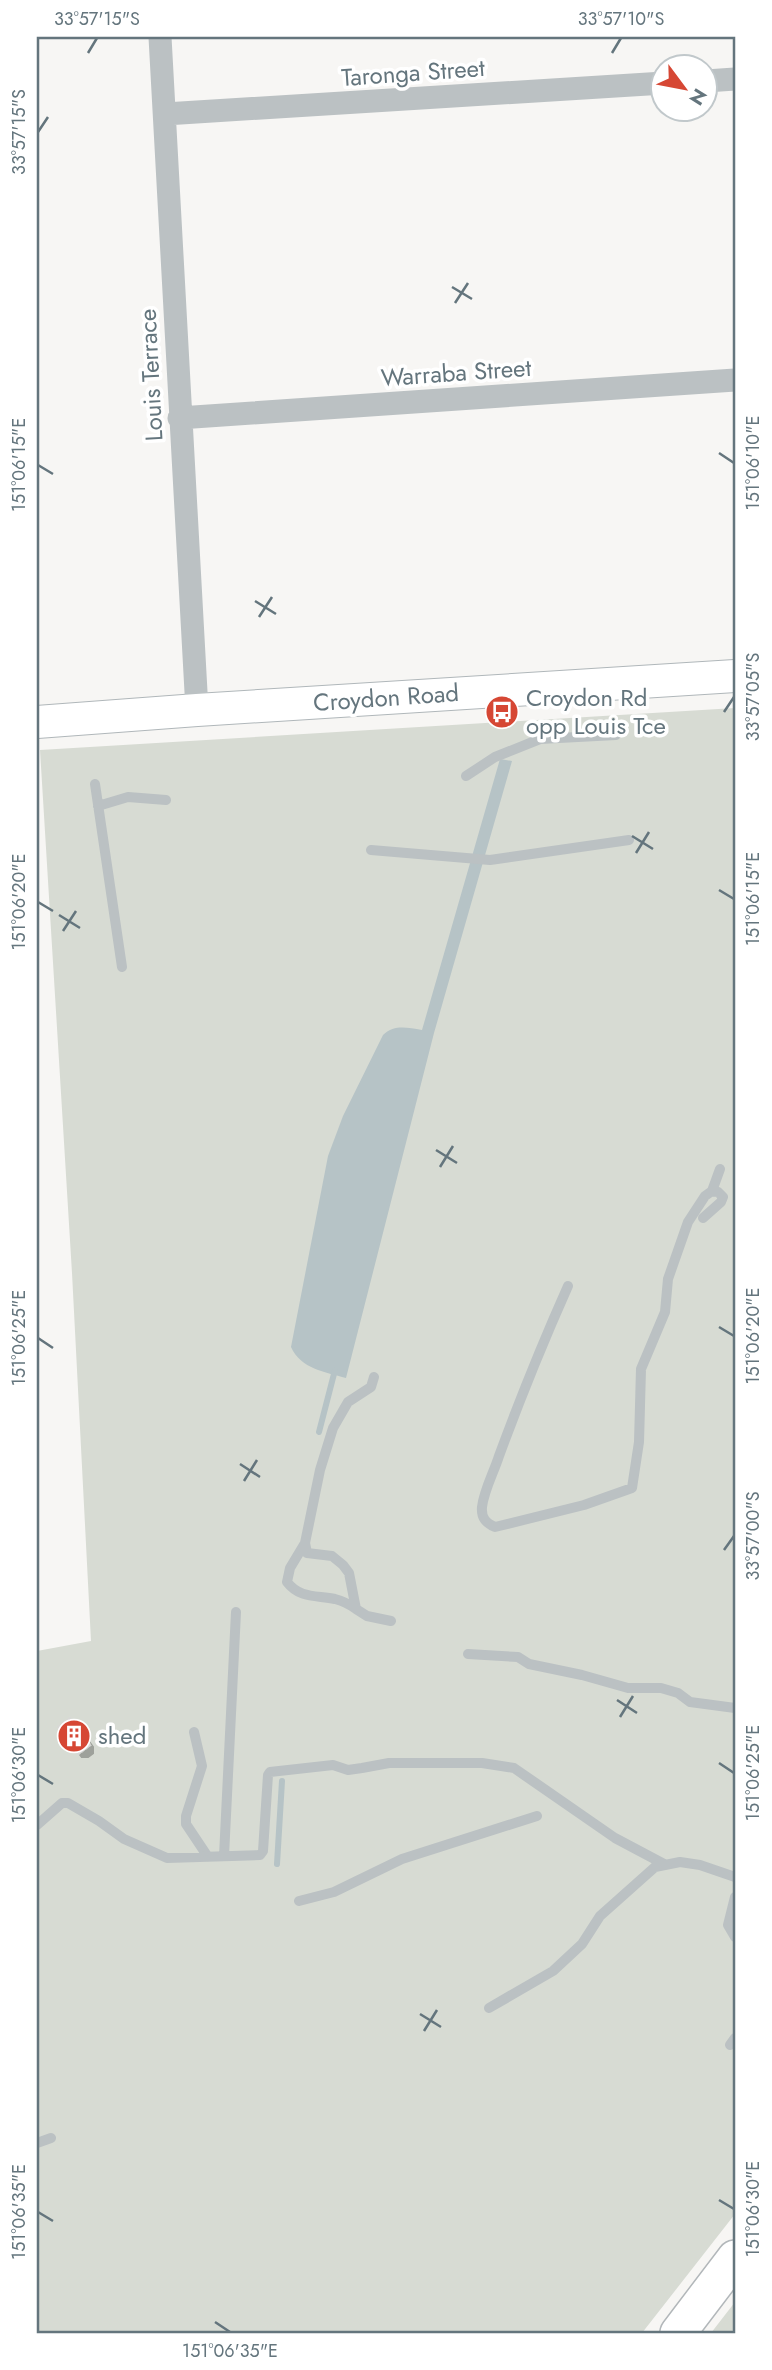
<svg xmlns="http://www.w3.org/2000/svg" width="772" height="2370" font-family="Jost,sans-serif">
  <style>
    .green { fill: #d7dbd3 }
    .water { fill: #b6c3c6 }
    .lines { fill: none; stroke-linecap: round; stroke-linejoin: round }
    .stream { stroke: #b6c3c6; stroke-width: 6 }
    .building { fill: #a6afb3; stroke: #d8d8d6; stroke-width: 2; filter: url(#shadow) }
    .secondary-casing { stroke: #b0b7ba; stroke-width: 34 }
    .primary-casing { stroke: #b2b7ba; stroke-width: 38 }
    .lane { stroke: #bbc1c3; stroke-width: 10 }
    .street { stroke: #bbc1c3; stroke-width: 23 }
    .secondary { stroke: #fff; stroke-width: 32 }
    .primary { stroke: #fff; stroke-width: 35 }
    .ticks { fill: none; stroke: #64757d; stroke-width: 2.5 }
    .labels { text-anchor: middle; stroke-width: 7; stroke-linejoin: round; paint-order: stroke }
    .street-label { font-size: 24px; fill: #64757d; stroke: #fff }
    .poi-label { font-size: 24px; fill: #64757d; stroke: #fff; text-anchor: start }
    .neatline { fill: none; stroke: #64757d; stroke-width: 2.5 }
    .ticks-label { font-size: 18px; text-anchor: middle; fill: #64757d }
  </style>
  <defs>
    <filter id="shadow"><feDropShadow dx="6" dy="6" stdDeviation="0" flood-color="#0004"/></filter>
  </defs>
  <rect width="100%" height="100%" fill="#f7f6f4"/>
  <path class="green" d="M735,708V2214L642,2333H37V1651L91,1641L72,1273L40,750Z
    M735,2302V2324L732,2333H711Z"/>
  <path class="water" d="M500,759L512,761L434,1033L346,1378C325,1372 301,1369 291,1347L328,1156L343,1116L383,1035C395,1024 407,1028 422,1030Z"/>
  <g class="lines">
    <path class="stream" d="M319,1432L335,1370
      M277,1864L282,1781"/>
  </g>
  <path class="building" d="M70,1718L90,1745L78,1754L58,1727Z"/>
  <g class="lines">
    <defs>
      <path id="secondary" d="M37,722L197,710L735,676"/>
      <path id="primary" d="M678,2333L735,2258"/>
    </defs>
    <use href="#secondary" class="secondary-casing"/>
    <use href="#primary" class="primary-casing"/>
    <path class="lane" d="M466,776L495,757L540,739L616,735
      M95,784L122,967
      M98,806L128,797L166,800
      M371,850L490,860L629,840
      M712,1191L720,1169
      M568,1286C543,1342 520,1399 499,1456C494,1472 484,1490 482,1507C481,1518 486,1523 495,1527L584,1505L632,1488L639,1442L641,1369L665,1312L668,1279L688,1222L705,1196L712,1191L718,1192L723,1197L721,1202L703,1218
      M374,1377L371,1387L348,1402L333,1428L320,1470L305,1543L307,1553L332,1556L343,1565L349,1573L356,1609L367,1616L391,1621
      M305,1543L290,1568L287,1582C300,1599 317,1595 335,1599C343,1601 349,1604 356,1609
      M468,1654L518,1657L529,1664L582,1675L628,1688H661L678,1693L690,1702L735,1708
      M194,1732L202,1766L186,1816V1824L208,1857
      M37,1825L62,1803H68L99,1821L124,1839L167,1858L260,1855L263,1851L268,1775L270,1772L333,1765L348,1770L362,1768L389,1763H482L514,1768L615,1838L664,1864
      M224,1856L236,1612
      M735,1897L728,1925L735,1937
      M299,1901L334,1892L402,1859L537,1816
      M489,2008L553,1971L582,1944L600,1916L655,1867L680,1862L700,1865L735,1877
      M730,2045L735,2038
      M37,2143L51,2138"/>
    <path class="street" d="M160,37L197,710
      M706,81L735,79
      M165,114L664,83
      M179,418L735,380"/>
    <use href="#secondary" class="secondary"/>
    <use href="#primary" class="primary"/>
  </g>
  <path class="ticks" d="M88,53L97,38M612,53L621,38M38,132L48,117M452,287L472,299M455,303L468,283M719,453L734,463M38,465L53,474M255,601L276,614M259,617L272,597M724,712L734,697M632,836L653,849M636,853L649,832M719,890L734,899M38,902L53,911M59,915L80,928M63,931L76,911M436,1150L457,1163M440,1167L453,1146M719,1327L734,1336M38,1338L53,1348M240,1464L260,1477M244,1481L257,1460M724,1550L734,1536M617,1700L637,1713M620,1717L633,1696M719,1763L734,1773M38,1775L53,1784M420,2014L441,2027M424,2031L437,2010M719,2200L734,2209M38,2212L53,2221M215,2322L230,2332"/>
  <defs>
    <symbol id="bus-disc" viewBox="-11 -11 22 22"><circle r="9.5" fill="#d64734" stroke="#fff"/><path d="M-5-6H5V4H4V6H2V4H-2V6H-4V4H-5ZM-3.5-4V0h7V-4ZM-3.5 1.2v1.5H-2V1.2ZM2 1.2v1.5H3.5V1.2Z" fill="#fff"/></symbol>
    <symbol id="building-disc" viewBox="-11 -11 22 22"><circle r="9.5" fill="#d64734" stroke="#fff"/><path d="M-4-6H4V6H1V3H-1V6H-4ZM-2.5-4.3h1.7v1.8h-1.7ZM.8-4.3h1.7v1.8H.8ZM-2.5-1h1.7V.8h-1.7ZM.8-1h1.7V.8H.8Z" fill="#fff"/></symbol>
  </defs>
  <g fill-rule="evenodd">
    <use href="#bus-disc" x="483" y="693" width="38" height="38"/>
    <use href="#building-disc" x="55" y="1717" width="38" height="38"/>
  </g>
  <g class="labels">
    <g class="street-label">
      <text transform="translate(413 73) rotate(-4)" y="8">Taronga Street</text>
      <text transform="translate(456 373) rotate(-4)" y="8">Warraba Street</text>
      <text transform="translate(151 375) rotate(-93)" y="8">Louis Terrace</text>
      <text transform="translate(386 698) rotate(-4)" y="8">Croydon Road</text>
    </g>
    <g class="poi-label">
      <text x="526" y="706">Croydon Rd<tspan x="526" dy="28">opp Louis Tce</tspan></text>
      <text x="98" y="1744">shed</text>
    </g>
  </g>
  <rect width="772" height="2370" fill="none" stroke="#ffffff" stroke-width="77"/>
  <g transform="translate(684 88) rotate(122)"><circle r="33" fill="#ffffff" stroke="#c1c8cb" stroke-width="2"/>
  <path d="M0-5L12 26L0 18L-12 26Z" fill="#d64734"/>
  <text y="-10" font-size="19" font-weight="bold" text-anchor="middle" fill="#64757d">N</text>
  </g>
  <rect x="38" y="38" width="696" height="2294" class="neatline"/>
  <g class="ticks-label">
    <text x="97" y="25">33°57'15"S</text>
    <text x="621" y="25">33°57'10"S</text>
    <text transform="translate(19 132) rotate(-90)" y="6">33°57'15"S</text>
    <text transform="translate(753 463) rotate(-90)" y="6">151°06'10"E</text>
    <text transform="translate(19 465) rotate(-90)" y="6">151°06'15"E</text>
    <text transform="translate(753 697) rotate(-90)" y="6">33°57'05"S</text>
    <text transform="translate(753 899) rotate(-90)" y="6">151°06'15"E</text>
    <text transform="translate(19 902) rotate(-90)" y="6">151°06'20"E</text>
    <text transform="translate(753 1336) rotate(-90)" y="6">151°06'20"E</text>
    <text transform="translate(19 1338) rotate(-90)" y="6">151°06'25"E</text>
    <text transform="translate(753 1536) rotate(-90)" y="6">33°57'00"S</text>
    <text transform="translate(753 1773) rotate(-90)" y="6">151°06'25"E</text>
    <text transform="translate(19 1775) rotate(-90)" y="6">151°06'30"E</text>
    <text transform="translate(753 2209) rotate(-90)" y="6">151°06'30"E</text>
    <text transform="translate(19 2212) rotate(-90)" y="6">151°06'35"E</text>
    <text x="230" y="2357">151°06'35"E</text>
  </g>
</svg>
